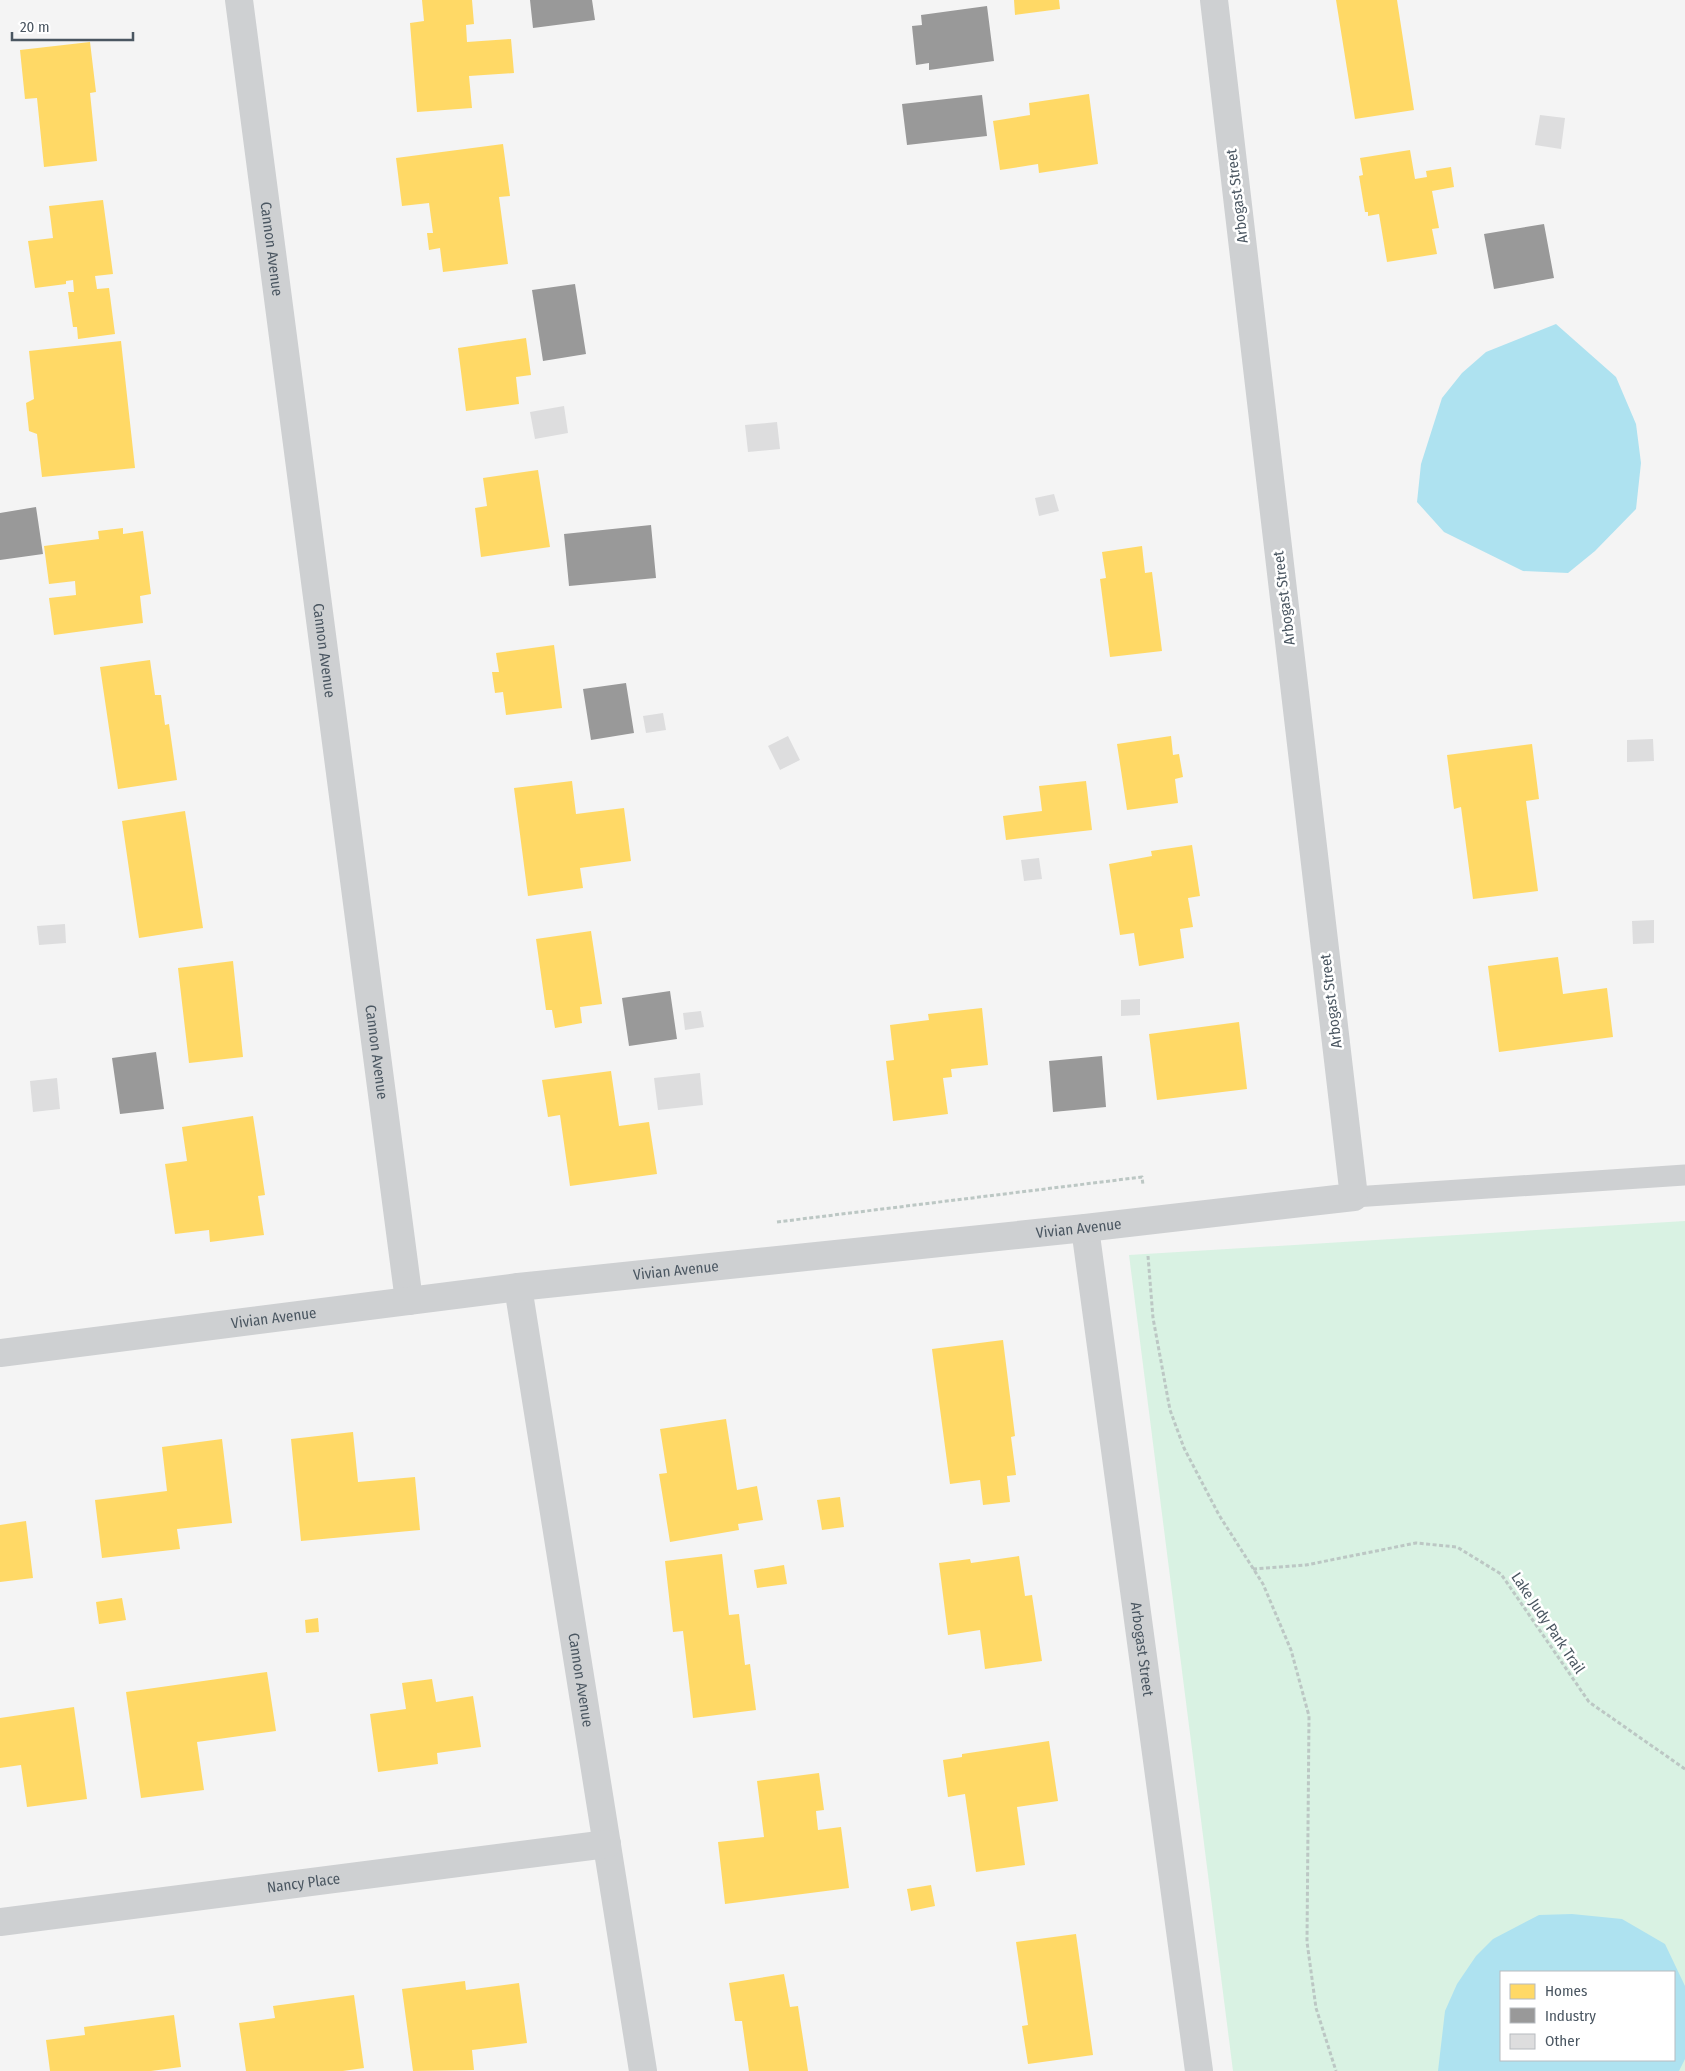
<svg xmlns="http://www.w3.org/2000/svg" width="1685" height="2071" font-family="'Fira Sans Condensed',sans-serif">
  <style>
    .green { fill: #d9f2e3; fill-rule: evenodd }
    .water { fill: #aee2f0; fill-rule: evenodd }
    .homes { fill: #ffd966 }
    .industry { fill: #999 }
    .building { fill: #ddddde }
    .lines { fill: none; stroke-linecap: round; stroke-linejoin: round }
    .path { stroke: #bcc7c4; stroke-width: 3; stroke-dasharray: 4 2.5; stroke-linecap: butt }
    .lane { stroke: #ced0d2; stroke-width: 21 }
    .street { stroke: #ced0d2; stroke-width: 28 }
    .labels { text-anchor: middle; stroke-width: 5; stroke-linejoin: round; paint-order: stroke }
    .street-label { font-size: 15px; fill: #4a5661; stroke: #fff }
  </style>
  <rect width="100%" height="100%" fill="#f4f4f4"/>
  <path class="green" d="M1685,1221V2071H1233L1129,1255ZM1501,1972H1674V2060H1501Z"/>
  <path class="water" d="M1556,324L1616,377L1636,424L1641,463L1636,509L1595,551L1568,573L1523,571L1444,532L1417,502L1421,464L1442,398L1462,373L1486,352Z
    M1572,1914L1622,1919L1665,1944L1685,1986V2059L1679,2071H1438L1445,2011L1457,1984L1476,1956L1493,1939L1539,1915ZM1674,1972V2060H1501V1972Z"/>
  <path class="homes" d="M422,0H472L474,24L466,25L467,42L511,39L514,73L469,76L472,108L417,112L410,23L424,21Z
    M1014,0H1059L1060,9L1015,15Z
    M1336,0H1397L1414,110L1355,119Z
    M90,42L96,92L90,93L97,161L44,167L37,98L25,99L20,50Z
    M1089,94L1098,164L1039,173L1038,164L1000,170L993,121L1030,115L1029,103Z
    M503,144L510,196L499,197L508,264L443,272L440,248L429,250L427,233H433L429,203L402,206L396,158Z
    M1410,150L1415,179L1427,177L1426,171L1451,167L1454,187L1432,191L1439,228L1432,229L1437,254L1387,262L1379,214L1368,216V212H1365L1359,176L1363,175L1360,158Z
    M103,200L113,274L95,276L97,289L109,288L115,334L78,339L77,327H73L68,292H74L73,280L66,281V284L35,288L28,241L53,238L49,206Z
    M526,338L531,375L516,377L519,404L466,411L458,348Z
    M121,341L135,468L42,477L37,434L29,431L26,403L34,399L29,351Z
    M538,470L550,547L481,557L475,508L487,506L483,478Z
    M123,528V534L143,531L151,594L140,596L143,623L54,635L49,598L76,595L75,581L49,584L44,546L99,539L98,531Z
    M1142,546L1145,573L1152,572L1162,651L1110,657L1100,579L1106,578L1102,552Z
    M554,645L562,708L506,715L503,692L495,693L492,672H499L496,653Z
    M150,660L155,695H161L165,725L169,724L177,780L118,789L100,667Z
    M1171,736L1173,755L1179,754L1183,777L1175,779L1178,803L1127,810L1117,744Z
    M1532,744L1539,799L1526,801L1538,891L1473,899L1461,807L1454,809L1447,755Z
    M572,781L576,814L624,808L631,861L580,868L583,888L528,896L514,788Z
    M1086,781L1092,830L1006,840L1003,816L1042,811L1039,786Z
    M185,811L203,928L139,938L122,821Z
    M1192,845L1200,896L1188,898L1193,927L1180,929L1184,958L1139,966L1134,933L1120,935L1109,864L1152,856L1151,851Z
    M591,931L602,1004L580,1007L582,1023L555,1028L552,1010H546L536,939Z
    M1558,957L1563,994L1607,988L1613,1037L1499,1052L1488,966Z
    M233,961L243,1057L189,1063L178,968Z
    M982,1008L988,1065L951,1069L952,1077L943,1078L948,1114L893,1121L886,1061L894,1060L890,1025L929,1020L928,1014Z
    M1239,1022L1247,1089L1157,1100L1149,1034Z
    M611,1071L619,1126L649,1122L657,1174L570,1186L560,1115L548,1117L542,1080Z
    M253,1116L265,1195L258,1196L264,1235L210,1242L209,1230L175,1234L165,1164L187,1161L182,1127Z
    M1003,1340L1015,1436L1011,1437L1016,1475L1007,1476L1010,1502L983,1505L980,1480L950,1484L932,1349Z
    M726,1419L737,1490L757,1486L763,1520L738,1524L739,1530L670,1542L659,1474L667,1473L660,1429Z
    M353,1432L358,1482L415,1477L420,1530L301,1541L291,1439Z
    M222,1439L232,1523L177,1529L180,1549L102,1558L95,1500L167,1491L162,1447Z
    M840,1497L844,1527L822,1530L817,1500Z
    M26,1521L33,1578L0,1582V1525Z
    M722,1554L729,1615L739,1614L745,1665L750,1664L756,1710L693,1718L683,1631L673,1632L665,1561Z
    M1019,1556L1025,1596L1032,1595L1042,1661L985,1669L980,1630L948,1635L939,1563L970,1559L971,1563Z
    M784,1565L787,1584L757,1588L754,1570Z
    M122,1598L126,1620L99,1624L96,1602Z
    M318,1618L319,1632L306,1633L305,1620Z
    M267,1672L276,1731L197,1742L204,1790L141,1798L126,1692Z
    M432,1679L436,1702L473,1696L481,1747L437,1753L438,1764L378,1772L370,1714L406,1709L402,1683Z
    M74,1707L87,1799L27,1807L21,1765L0,1768V1718Z
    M1049,1741L1058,1801L1017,1807L1025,1865L976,1872L965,1794L948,1797L943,1760L962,1757V1754Z
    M819,1773L824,1810L816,1811L818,1830L841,1827L849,1888L725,1904L718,1842L764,1837L757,1781Z
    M931,1885L935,1906L911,1911L907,1889Z
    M1076,1934L1093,2055L1028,2064L1022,2026L1028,2025L1016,1942Z
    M784,1974L790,2007L798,2006L808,2071H749L742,2021H735L729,1983Z
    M465,1981L466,1990L519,1983L527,2043L472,2050L474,2070L413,2071L402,1989Z
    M354,1995L364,2068L343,2071H246L239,2023L275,2018L273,2006Z
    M174,2015L181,2067L151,2071H50L46,2040L85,2035L84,2027Z"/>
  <path class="industry" d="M530,0H592L595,20L533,28Z
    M987,6L994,61L929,70V63L916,65L912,26L922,25L921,15Z
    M982,95L987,136L907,145L902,104Z
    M1544,224L1554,278L1494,289L1484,234Z
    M575,284L586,354L543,361L532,290Z
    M36,507L43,554L0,560V513Z
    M651,525L656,578L569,586L564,534Z
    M626,683L634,733L591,740L583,689Z
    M670,991L677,1039L629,1046L622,998Z
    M156,1052L164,1109L120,1114L112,1058Z
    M1102,1056L1106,1107L1053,1112L1049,1061Z"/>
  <path class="building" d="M1540,115L1565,118L1561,149L1535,145Z
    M564,406L568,433L535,439L530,412Z
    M777,422L780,449L748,452L745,425Z
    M1054,494L1059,511L1039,516L1035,498Z
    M663,713L666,730L646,733L643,716Z
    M788,736L800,760L780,770L768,746Z
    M1653,739L1654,761L1627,762V740Z
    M1039,858L1042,879L1024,881L1021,860Z
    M1654,920V943L1633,944L1632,921Z
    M65,924L66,943L39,945L37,926Z
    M1140,999V1015L1121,1016V1000Z
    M701,1011L704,1027L685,1030L683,1013Z
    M700,1073L703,1105L658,1110L654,1078Z
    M57,1078L60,1109L33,1112L30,1081Z"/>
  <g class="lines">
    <path class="path" d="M777,1222L1142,1177L1143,1185
      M1148,1256L1153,1318L1170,1410L1184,1448L1219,1515L1263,1584L1291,1650L1309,1716L1307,1942L1316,2008L1336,2071
      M1253,1569L1306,1565L1416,1543L1457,1547L1501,1574L1589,1702L1685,1769"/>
    <path class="lane" d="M1354,1197L1685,1175"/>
    <g class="street">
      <path id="s1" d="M239,0L409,1301"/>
      <path id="s2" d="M1085,1228L1199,2071"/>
      <path id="s3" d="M518,1287L643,2071"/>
      <path id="s4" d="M0,1353L518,1287L1085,1228L1354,1197L1214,0"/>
      <path id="s5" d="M0,1922L607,1844"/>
    </g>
  </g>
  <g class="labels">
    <g class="street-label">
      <text transform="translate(1237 196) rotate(-97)" y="5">Arbogast Street</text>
      <text dy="5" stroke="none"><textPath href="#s1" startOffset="251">Cannon Avenue</textPath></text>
      <text transform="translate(1284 598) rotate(-97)" y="5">Arbogast Street</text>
      <text dy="5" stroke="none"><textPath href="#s1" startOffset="656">Cannon Avenue</textPath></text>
      <text transform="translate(1331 1001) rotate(-97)" y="5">Arbogast Street</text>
      <text dy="5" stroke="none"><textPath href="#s1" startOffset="1061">Cannon Avenue</textPath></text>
      <text dy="5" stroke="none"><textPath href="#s4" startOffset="1086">Vivian Avenue</textPath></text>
      <text dy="5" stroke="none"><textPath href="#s4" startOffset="681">Vivian Avenue</textPath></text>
      <text dy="5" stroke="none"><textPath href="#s4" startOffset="276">Vivian Avenue</textPath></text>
      <text transform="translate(1548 1623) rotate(56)" y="5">Lake Judy Park Trail</text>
      <text dy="5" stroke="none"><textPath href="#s2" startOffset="425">Arbogast Street</textPath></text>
      <text dy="5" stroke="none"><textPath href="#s3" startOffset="398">Cannon Avenue</textPath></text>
      <text dy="5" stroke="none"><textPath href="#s5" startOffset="306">Nancy Place</textPath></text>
    </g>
  </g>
  <rect x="1500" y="1971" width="175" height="90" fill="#ffffff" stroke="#b7bbc0"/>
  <rect x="1510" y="1984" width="25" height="15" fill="#ffd966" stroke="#b7bbc0"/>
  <text x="1545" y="1996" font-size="15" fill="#4a5661">Homes</text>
  <rect x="1510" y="2008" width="25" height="15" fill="#999999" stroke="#b7bbc0"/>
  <text x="1545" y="2021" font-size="15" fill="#4a5661">Industry</text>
  <rect x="1510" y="2034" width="25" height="15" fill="#ddddde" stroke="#b7bbc0"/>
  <text x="1545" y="2046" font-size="15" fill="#4a5661">Other</text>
  <path d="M12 32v8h121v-8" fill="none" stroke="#4a5661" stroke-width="2.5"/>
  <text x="20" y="32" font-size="15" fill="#4a5661" stroke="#ffffff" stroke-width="4" paint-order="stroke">20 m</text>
</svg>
